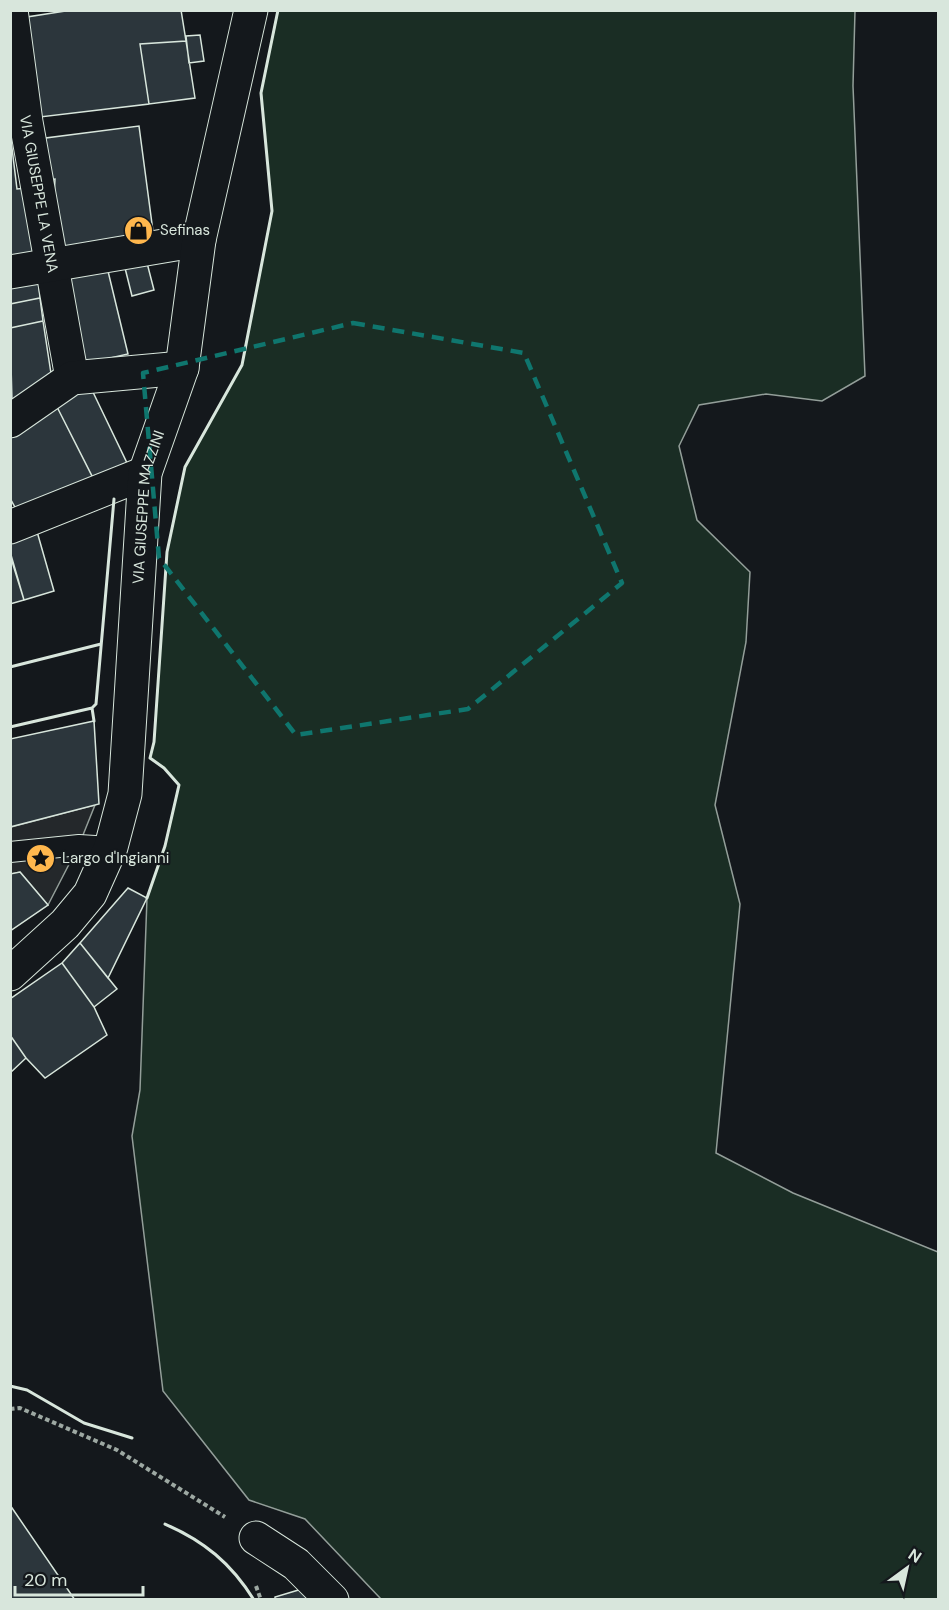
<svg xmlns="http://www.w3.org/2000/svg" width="949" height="1610" font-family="'DM Sans',sans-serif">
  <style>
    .green { fill: #1a2d24; stroke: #939e99; stroke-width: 1.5 }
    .parking { fill: #24282b; stroke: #939e99; stroke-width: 1.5 }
    .building { fill: #2c363c; stroke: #d8e6dc; stroke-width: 1.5 }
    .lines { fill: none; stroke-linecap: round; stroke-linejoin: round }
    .service-casing { stroke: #d8e6dc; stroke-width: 22 }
    .minor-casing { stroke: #d8e6dc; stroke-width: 35 }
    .primary-casing { stroke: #d8e6dc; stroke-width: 35 }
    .path { stroke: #9da8a2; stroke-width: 4; stroke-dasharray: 4.5 3; stroke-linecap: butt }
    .service { stroke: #14181c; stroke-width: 20 }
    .minor { stroke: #14181c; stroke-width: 33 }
    .primary { stroke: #14181c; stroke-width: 33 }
    .wall { stroke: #d8e6dc; stroke-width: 3 }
    .marked { fill: none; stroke: #0f766e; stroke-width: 4.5; stroke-dasharray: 12 8; stroke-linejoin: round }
    .labels { text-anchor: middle; stroke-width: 4.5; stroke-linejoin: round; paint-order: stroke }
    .street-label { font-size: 15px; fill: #d8e6dc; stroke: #14181c }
    .poi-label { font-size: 15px; fill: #d8e6dc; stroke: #14181c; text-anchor: start }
  </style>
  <rect width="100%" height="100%" fill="#14181c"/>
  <path class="green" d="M278,11H855L853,86L865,376L822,401L766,394L699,405L679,446L697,520L750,572L746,642L715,805L740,904L716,1153L793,1193L938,1252V1599H381L305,1519L249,1500L163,1391L132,1136L140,1090L147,898L165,846L179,785L164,768L150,758L154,742L167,552L185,467L242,365L272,211L261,93Z"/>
  <path class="parking" d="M95,805L79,845L48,905L20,872L11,874V827Z"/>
  <path class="building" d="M72,10H181L186,41L140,44L149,104L40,117L27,17Z
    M200,35L204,61L189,63L186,36Z
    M186,41L195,98L149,104L140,44Z
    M139,126L154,239L61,256L53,215L55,179L45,180L38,139Z
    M10,132L17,189L27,188L37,258L10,263Z
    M146,259L154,290L132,296L124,264Z
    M107,267L128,354L84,364L63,277Z
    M38,279L40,298L10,304V283Z
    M40,298L43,321L10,328V304Z
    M43,321L52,380L12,402L10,328Z
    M91,388L127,463L93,478L55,403Z
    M55,403L93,478L17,511L10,498V430Z
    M36,528L54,591L24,600L11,555L10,535Z
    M10,555L24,600L10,604Z
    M94,721L99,804L10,827V739Z
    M20,872L48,905L10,931V874Z
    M128,888L147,898L108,978L80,943Z
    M80,943L117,989L94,1007L62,963Z
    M62,963L94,1007L107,1035L45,1078L26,1058L10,1035V999Z
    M10,1035L26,1058L10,1073Z
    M10,1505L75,1600H10Z
    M302,1589L309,1600H275V1597Z"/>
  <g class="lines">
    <defs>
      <path id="service" d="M10,852L79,845L111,847"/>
      <g id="minor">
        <path id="s1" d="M11,10L26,122L72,378"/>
        <path d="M10,272L199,240"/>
        <path d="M10,421L72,378L182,368"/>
        <path d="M10,527L145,473"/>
        <path d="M256,1538L296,1564L332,1600"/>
      </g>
      <g id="primary">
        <path id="s2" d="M10,974L65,924L90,894L111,847L125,794L145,473L182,368L199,240L251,10"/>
      </g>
    </defs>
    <use href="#service" class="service-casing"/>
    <use href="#minor" class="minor-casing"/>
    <use href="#primary" class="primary-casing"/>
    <path class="path" d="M10,1409L20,1408L117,1450L225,1517
      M256,1586L261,1600"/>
    <use href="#service" class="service"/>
    <use href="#minor" class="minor"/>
    <use href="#primary" class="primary"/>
    <path class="wall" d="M10,667L101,644
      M92,708L94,721
      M10,727L92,708L96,704L114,499
      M147,898L165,846L179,785L164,768L150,758L154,742L167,552L185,467L242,365L272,211L261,93L278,10
      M10,1386L27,1390L84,1423L132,1438
      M165,1524C204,1541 231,1563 254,1600"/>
  </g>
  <path class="marked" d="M353,323L524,353L622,583L468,709L296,735L159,558L143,373Z"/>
  <defs>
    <symbol id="shop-disc" viewBox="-11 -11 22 22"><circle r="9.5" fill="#ffb74d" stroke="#14181c"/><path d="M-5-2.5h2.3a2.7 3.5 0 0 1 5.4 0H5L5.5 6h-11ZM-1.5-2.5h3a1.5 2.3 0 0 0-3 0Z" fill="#111"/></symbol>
    <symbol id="sight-disc" viewBox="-11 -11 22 22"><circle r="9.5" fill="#ffb74d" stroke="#14181c"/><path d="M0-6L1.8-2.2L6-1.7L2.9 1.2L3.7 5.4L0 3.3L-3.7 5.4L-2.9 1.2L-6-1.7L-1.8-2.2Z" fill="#111"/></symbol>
  </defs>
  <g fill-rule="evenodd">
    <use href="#shop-disc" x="122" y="214" width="33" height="33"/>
    <use href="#sight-disc" x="24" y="842" width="33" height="33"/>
  </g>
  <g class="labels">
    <g class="street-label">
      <text dy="5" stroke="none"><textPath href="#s1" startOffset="186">VIA GIUSEPPE LA VENA</textPath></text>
      <text dy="5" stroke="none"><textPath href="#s2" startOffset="508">VIA GIUSEPPE MAZZINI</textPath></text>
    </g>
    <g class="poi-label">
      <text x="160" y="235">Sefinas</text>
      <text x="62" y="863">Largo d'Ingianni</text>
    </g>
  </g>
  <rect width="949" height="1610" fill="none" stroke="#d8e6dc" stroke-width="24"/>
  <g transform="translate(907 1568) rotate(33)" stroke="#14181c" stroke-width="4.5" paint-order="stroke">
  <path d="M0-4.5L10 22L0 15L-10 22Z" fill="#d8e6dc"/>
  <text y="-9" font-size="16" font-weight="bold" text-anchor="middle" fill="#d8e6dc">N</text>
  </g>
  <path d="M15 1586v9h128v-9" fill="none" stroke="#d8e6dc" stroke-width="3"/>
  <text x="24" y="1586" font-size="18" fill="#d8e6dc" stroke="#14181c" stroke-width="4.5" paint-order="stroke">20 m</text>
</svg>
